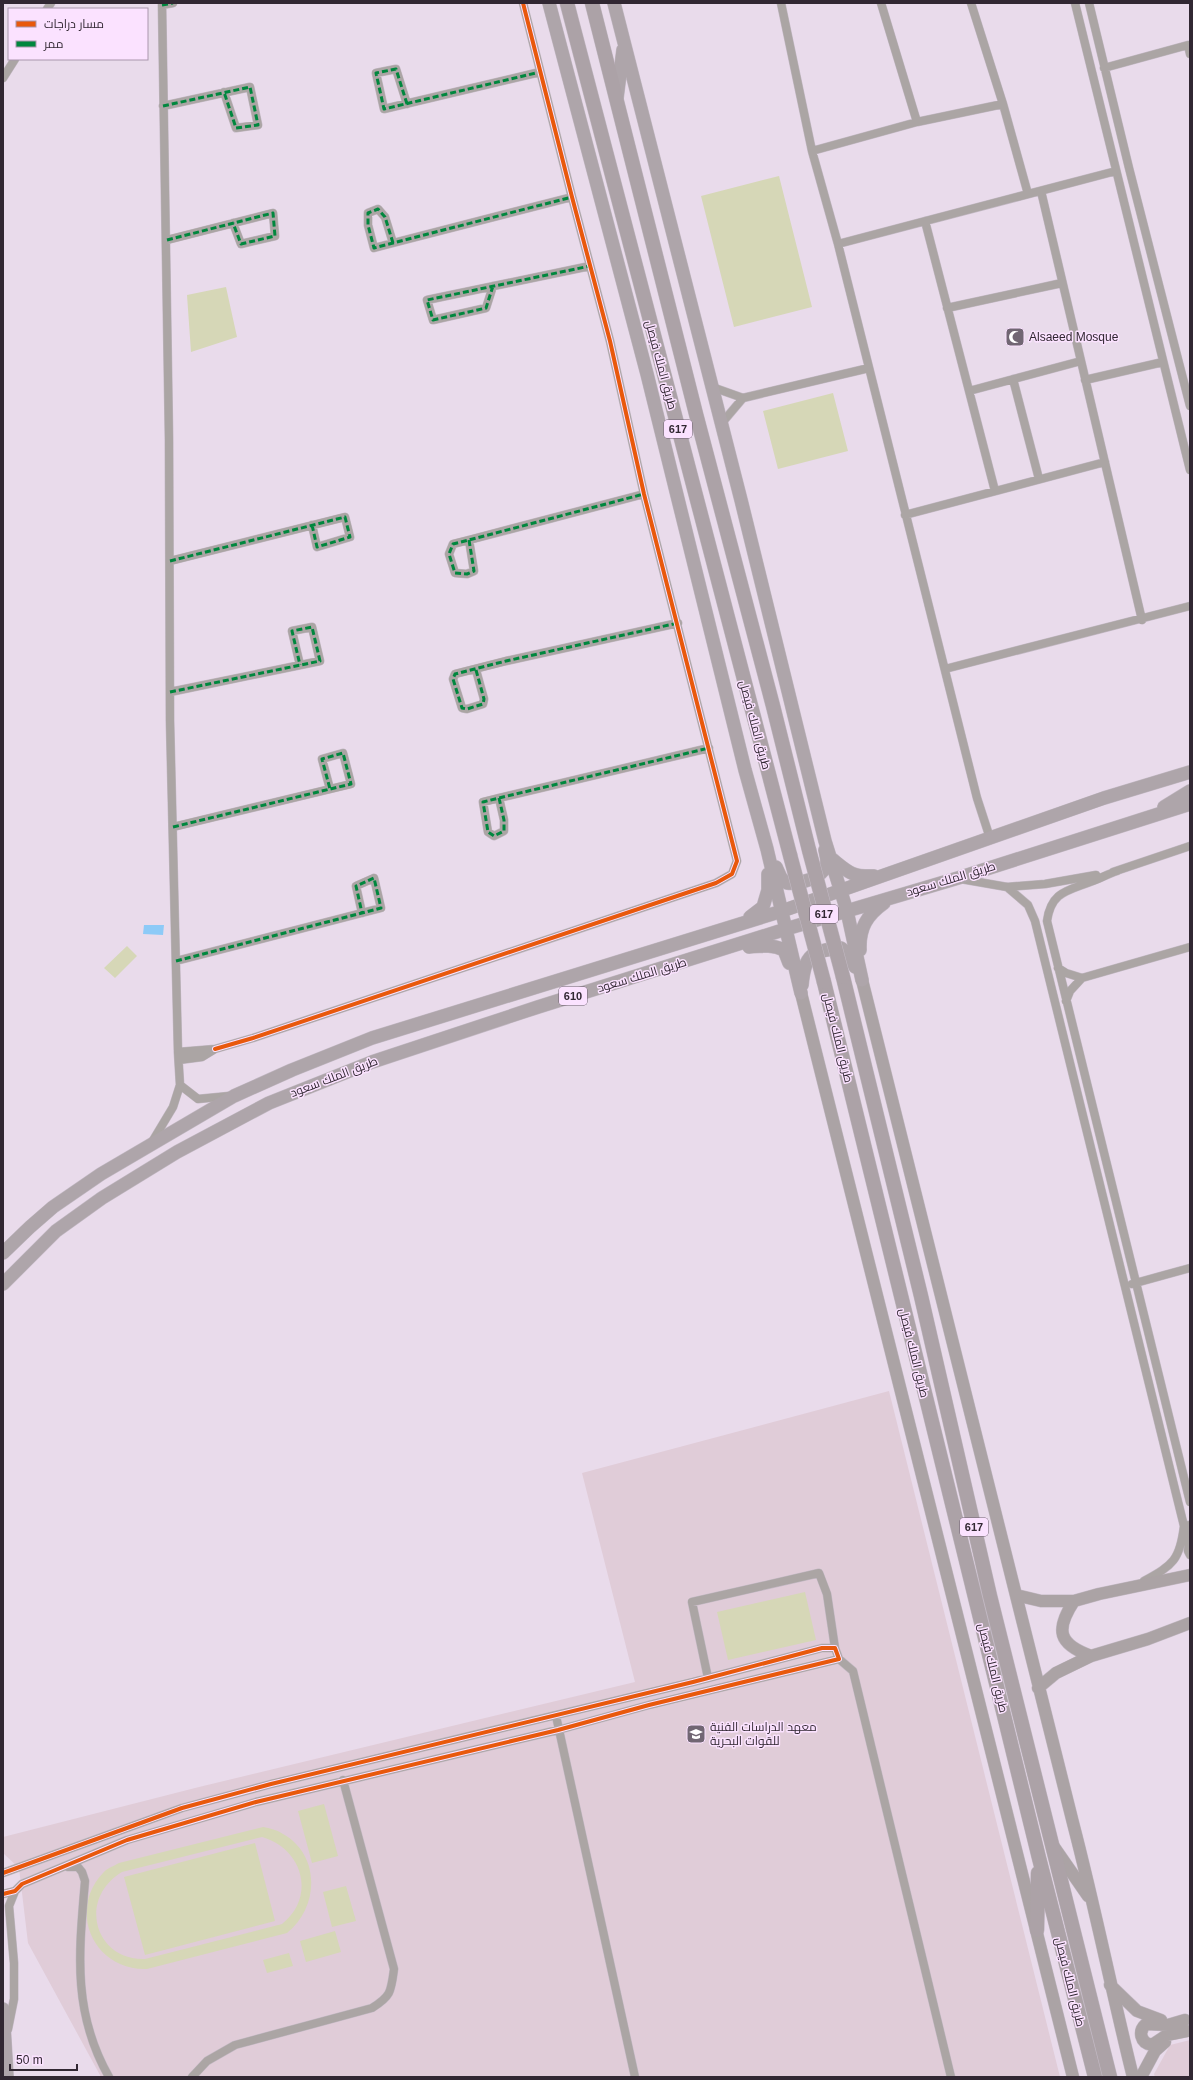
<svg xmlns="http://www.w3.org/2000/svg" width="1193" height="2080" font-family="Helvetica,Cairo,sans-serif">
  <style>
    .education { fill: #e0ccd8 }
    .green { fill: #d6d7b7; fill-rule: evenodd }
    .water { fill: #8dcaf7 }
    .lines { fill: none; stroke-linecap: round; stroke-linejoin: round }
    .minor-casing { stroke: #c3b9c4; stroke-width: 9 }
    .secondary-casing { stroke: #c3b9c4; stroke-width: 13 }
    .primary-casing { stroke: #c3b9c4; stroke-width: 14 }
    .trunk-casing { stroke: #c3b9c4; stroke-width: 15 }
    .minor { stroke: #aba5a4; stroke-width: 8 }
    .secondary { stroke: #aba3a5; stroke-width: 12 }
    .primary { stroke: #aea5aa; stroke-width: 13 }
    .trunk { stroke: #aca2a7; stroke-width: 14 }
    .trunk-bridge-casing { stroke: #c3b9c4; stroke-width: 15; stroke-linecap: butt }
    .trunk-bridge { stroke: #aca2a7; stroke-width: 14 }
    .quiet { stroke: #00873e; stroke-width: 3; stroke-dasharray: 6 3; stroke-linecap: butt }
    .cycleway-casing { stroke: #fbe2ff; stroke-width: 6 }
    .cycleway { stroke: #e8590c; stroke-width: 4 }
    .labels { text-anchor: middle; stroke-width: 3; stroke-linejoin: round; paint-order: stroke }
    .shield { fill: #fbe2ff; stroke: #6e5f70; stroke-width: 1 }
    .shield-label { font-size: 11px; font-weight: bold; fill: #312732 }
    .poi-label { font-size: 12px; fill: #312732; stroke: #fbe2ff; text-anchor: start }
    .street-label { font-size: 12px; fill: #312732; stroke: #fbe2ff }
  </style>
  <rect width="100%" height="100%" fill="#e9dbeb"/>
  <path class="education" d="M889,1391L1060,2077H101L28,1943L19,1868L3,1853V1837L199,1787L635,1682L582,1473Z
    M1190,2040V2077H1155L1154,2074L1170,2045Z"/>
  <path class="green" d="M779,176L812,307L734,327L701,196Z
    M226,287L237,337L191,352L187,295Z
    M833,393L848,451L778,469L763,411Z
    M127,946L137,956L115,978L104,968Z
    M805,1592L816,1640L728,1660L717,1612Z
    M324,1804L338,1856L312,1863L298,1811Z
    M263,1827C270,1828 277,1830 283,1834C321,1855 319,1908 287,1933L147,1969C94,1971 67,1911 103,1873C107,1868 114,1866 119,1863ZM262,1837C302,1848 317,1896 282,1924L145,1959C95,1961 77,1899 122,1872Z
    M255,1843L275,1921L145,1955L124,1877Z
    M346,1886L356,1921L332,1927L323,1892Z
    M335,1931L341,1952L306,1962L300,1941Z
    M289,1953L293,1966L267,1973L263,1960Z"/>
  <path class="water" d="M144,925H164L163,935L143,934Z"/>
  <g class="lines">
    <defs>
      <path id="minor" d="M162,3L169,439L170,721L178,1052
        M781,3L812,151L838,244L977,798L990,838
        M881,3L917,122
        M971,3L1003,104
        M1075,3L1190,470
        M1089,3L1129,168L1190,406
        M162,5L173,3
        M47,9L51,3
        M1104,68L1188,45L1190,54
        M3,78L15,59
        M407,104L396,69L376,73L384,109L540,72
        M163,106L250,87L258,125L236,128L224,92
        M812,151L917,122L1003,104L1028,194
        M1041,191L1142,620
        M925,221L995,491
        M167,240L273,213L275,236L241,244L233,223
        M393,243L385,217L378,209L368,213V225L374,248L393,243L572,197
        M838,244L1116,171
        M493,286L486,308L433,320L427,300L590,266
        M947,308L1062,283
        M1013,379L1039,479
        M1085,380L1163,362
        M712,387L743,398L869,368
        M969,391L1081,361
        M721,424L743,398
        M905,515L1105,462
        M469,540L474,571L467,574L455,573L449,554L453,544L469,540L644,494
        M170,561L345,517L350,537L317,547L312,525
        M945,669L1190,606
        M476,670L484,699L483,704L467,709L462,708L453,679L455,674L506,661L678,623
        M170,692L320,661L312,627L292,631L300,665
        M499,798L504,820V831L494,836L488,832L483,802L499,798L709,748
        M173,827L351,784L343,753L322,759L330,789
        M1117,871C1108,874 1099,879 1090,882C1067,891 1051,892 1047,921L1190,1502
        M1113,872L1190,846
        M961,879L1007,887L1045,884L1096,875
        M1007,887L1028,905L1035,921L1184,1526L1189,1541L1188,1551L1190,1555
        M176,961L381,908L374,878L356,886L362,913
        M1058,968L1066,973L1082,978L1190,947
        M1066,1001L1070,991L1082,978
        M215,1049L253,1038L716,883L732,874L737,861L644,494L610,341L572,197L523,3
        M179,1060L202,1057L215,1049L178,1052L180,1085
        M152,1142L173,1107L180,1085L198,1099L229,1096
        M1132,1284L1190,1268
        M1144,1581C1173,1565 1180,1560 1184,1526L1190,1525
        M839,1659L853,1671L951,2077
        M708,1678L692,1602L819,1573L827,1594L835,1648
        M556,1716L635,2077
        M68,1867H78L82,1872L85,1881C79,1952 72,2012 109,2077
        M3,1873L182,1808L271,1784L693,1682L822,1648H835L839,1659L649,1705L558,1730L256,1802L127,1840L22,1884L15,1891L3,1894
        M8,2029L14,1999V1963L9,1906L15,1891
        M192,2077L207,2061L235,2045L372,2008C391,1996 391,1992 394,1969L343,1780"/>
      <path id="secondary" d="M862,980C932,1261 1002,1542 1073,1823C1095,1907 1112,1993 1133,2077
        M801,993L1073,2077
        M1016,1595L1041,1601H1074L1099,1594L1190,1575
        M1074,1601C1055,1630 1058,1644 1091,1656
        M1038,1688L1056,1673L1091,1656L1148,1639L1190,1623
        M1054,1847L1088,1896
        M1110,1985L1137,2011L1161,2020
        M1185,2020L1168,2025L1146,2024C1138,2031 1140,2043 1152,2045L1167,2035L1187,2031
        M1141,2077L1155,2051L1165,2042"/>
      <path id="primary" d="M549,3L647,374L745,770L767,849L801,993
        M614,3L741,500L825,841L847,911L862,980
        M617,98L623,50
        M1164,807L1190,791
        M832,859C848,872 852,877 874,876
        M776,867L781,878L787,883C799,884 821,879 826,866C828,862 826,855 825,850
        M750,917L763,907L768,890V874
        M749,947C761,946 772,944 784,950L789,963
        M860,950C859,928 867,915 884,903
        M802,985C805,954 811,951 841,948L848,954L855,967
        M3,1253L30,1227L53,1207L101,1174L234,1096L292,1070L372,1038L782,911L1104,798L1190,772
        M3,1284L56,1231L102,1198L177,1152L269,1103L372,1062L538,1007L786,929L958,878L1190,804
        M3,2009L7,2077"/>
      <path id="trunk" d="M567,3L790,855
        M592,3L696,414L773,706L809,850
        M843,977L921,1296L990,1596L1110,2077
        M824,982L1039,1858L1095,2077
        M1037,1930L1038,1873"/>
    </defs>
    <use href="#minor" class="minor-casing"/>
    <use href="#secondary" class="secondary-casing"/>
    <use href="#primary" class="primary-casing"/>
    <use href="#trunk" class="trunk-casing"/>
    <use href="#minor" class="minor"/>
    <use href="#secondary" class="secondary"/>
    <use href="#primary" class="primary"/>
    <use href="#trunk" class="trunk"/>
    <defs>
      <path id="trunk-bridge" d="M809,850L843,977
        M790,855L824,982"/>
    </defs>
    <use href="#trunk-bridge" class="trunk-bridge-casing"/>
    <use href="#trunk-bridge" class="trunk-bridge"/>
    <path class="quiet" d="M162,5L173,3
      M407,104L396,69L376,73L384,109L540,72
      M163,106L250,87L258,125L236,128L224,92
      M167,240L273,213L275,236L241,244L233,223
      M393,243L385,217L378,209L368,213V225L374,248L393,243L572,197
      M493,286L486,308L433,320L427,300L590,266
      M469,540L474,571L467,574L455,573L449,554L453,544L469,540L644,494
      M170,561L345,517L350,537L317,547L312,525
      M476,670L484,699L483,704L467,709L462,708L453,679L455,674L506,661L678,623
      M170,692L320,661L312,627L292,631L300,665
      M499,798L504,820V831L494,836L488,832L483,802L499,798L709,748
      M173,827L351,784L343,753L322,759L330,789
      M176,961L381,908L374,878L356,886L362,913"/>
    <defs>
      <path id="cycleway" d="M215,1049L253,1038L716,883L732,874L737,861L644,494L610,341L572,197L523,3
        M3,1873L182,1808L271,1784L693,1682L822,1648H835L839,1659L649,1705L558,1730L256,1802L127,1840L22,1884L15,1891L3,1894"/>
    </defs>
    <use href="#cycleway" class="cycleway-casing"/>
    <use href="#cycleway" class="cycleway"/>
  </g>
  <defs>
    <symbol id="mosque-square" viewBox="-11 -11 22 22"><rect x="-9" y="-9" width="18" height="18" rx="4" fill="#716673" stroke="#fbe2ff"/><path d="M3.5-4.9A6 6 0 1 0 3.5 4.9A5 5 0 1 1 3.5-4.9Z" fill="#fff"/></symbol>
    <symbol id="university-square" viewBox="-11 -11 22 22"><rect x="-9" y="-9" width="18" height="18" rx="4" fill="#716673" stroke="#fbe2ff"/><path d="M0-5L7-2L0 1L-7-2ZM-4 1L0 2.5L4 1V4Q0 6-4 4Z" fill="#fff"/></symbol>
  </defs>
  <g fill-rule="evenodd">
    <use href="#mosque-square" x="1004" y="326" width="22" height="22"/>
    <use href="#university-square" x="685" y="1723" width="22" height="22"/>
  </g>
  <g class="labels">
    <g class="shield">
      <rect x="664" y="420" width="28" height="18" rx="3"/>
      <rect x="810" y="905" width="28" height="18" rx="3"/>
      <rect x="559" y="987" width="28" height="18" rx="3"/>
      <rect x="960" y="1518" width="28" height="18" rx="3"/>
    </g>
    <g class="shield-label">
      <text x="678" y="433">617</text>
      <text x="824" y="918">617</text>
      <text x="573" y="1000">610</text>
      <text x="974" y="1531">617</text>
    </g>
    <g class="poi-label">
      <text x="1029" y="341">Alsaeed Mosque</text>
      <text x="710" y="1731">معهد الدراسات الفنية<tspan x="710" dy="14">للقوات البحرية</tspan></text>
    </g>
    <g class="street-label">
      <text transform="translate(661 365) rotate(75)" y="4">طريق الملك فيصل</text>
      <text transform="translate(755 725) rotate(75)" y="4">طريق الملك فيصل</text>
      <text transform="translate(951 879) rotate(-17)" y="4">طريق الملك سعود</text>
      <text transform="translate(642 975) rotate(-17)" y="4">طريق الملك سعود</text>
      <text transform="translate(838 1038) rotate(76)" y="4">طريق الملك فيصل</text>
      <text transform="translate(334 1077) rotate(-21)" y="4">طريق الملك سعود</text>
      <text transform="translate(914 1353) rotate(76)" y="4">طريق الملك فيصل</text>
      <text transform="translate(993 1668) rotate(76)" y="4">طريق الملك فيصل</text>
      <text transform="translate(1070 1982) rotate(76)" y="4">طريق الملك فيصل</text>
    </g>
  </g>
  <rect width="1193" height="2080" fill="none" stroke="#312732" stroke-width="8"/>
  <rect x="8" y="8" width="140" height="52" fill="#fbe2ff" stroke="#aa97ad"/>
  <rect x="16" y="21" width="20" height="6" fill="#e8590c" stroke="#aa97ad"/>
  <text x="44" y="28" font-size="12" fill="#312732">مسار دراجات</text>
  <rect x="16" y="41" width="20" height="6" fill="#00873e" stroke="#aa97ad"/>
  <text x="44" y="48" font-size="12" fill="#312732">ممر</text>
  <path d="M10 2064v6h67v-6" fill="none" stroke="#312732" stroke-width="2"/>
  <text x="16" y="2064" font-size="12" fill="#312732" stroke="#fbe2ff" stroke-width="3" paint-order="stroke">50 m</text>
</svg>
